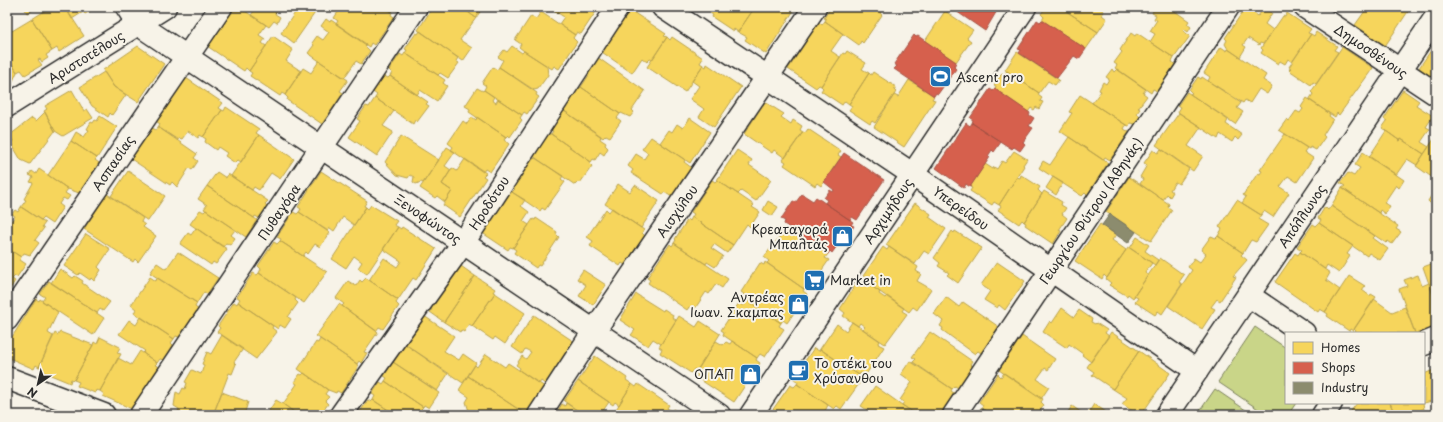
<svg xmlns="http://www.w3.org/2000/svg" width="1443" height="422" font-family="'Playpen Sans',sans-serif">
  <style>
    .green { fill: #c9d588; stroke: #7a805a }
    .homes { fill: #f6d55c; stroke: #b9a24d }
    .shops { fill: #d6604d; stroke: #a35043 }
    .industry { fill: #8c8c6e; stroke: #6f6f5a }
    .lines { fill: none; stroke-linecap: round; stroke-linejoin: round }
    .street-casing { stroke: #2b2b2b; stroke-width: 25 }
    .secondary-casing { stroke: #2b2b2b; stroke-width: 25 }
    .street { stroke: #f7f3e8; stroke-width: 22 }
    .secondary { stroke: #f7f3e8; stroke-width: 22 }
    .labels { text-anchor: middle; stroke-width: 4; stroke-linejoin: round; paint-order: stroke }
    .street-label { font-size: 13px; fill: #2b2b2b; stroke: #f7f3e8 }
    .poi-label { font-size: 13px; fill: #2b2b2b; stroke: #f7f3e8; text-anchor: start }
  </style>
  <rect width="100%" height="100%" fill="#f7f3e8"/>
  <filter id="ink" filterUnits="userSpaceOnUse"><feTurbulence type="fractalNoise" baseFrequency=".025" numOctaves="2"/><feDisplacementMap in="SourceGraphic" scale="8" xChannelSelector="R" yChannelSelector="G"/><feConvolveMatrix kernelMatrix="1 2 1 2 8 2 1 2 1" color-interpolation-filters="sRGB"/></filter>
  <g filter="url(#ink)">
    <path class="green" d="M1255,327L1286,348V403H1296L1288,415H1267L1218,382Z
      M1215,389L1253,415H1197Z"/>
    <path class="homes" d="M24,7H38L27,13Z
      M51,7H65L84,36L59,52L57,48L52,51L32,19Z
      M65,7H97L85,14L83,12L72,19Z
      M233,7L235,9L239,7L266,25L259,35L265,39L262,43L266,46L249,71L246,68L244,71L207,46Z
      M257,7H279L275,14L280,17L277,23L274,21L269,27L251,15Z
      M299,7H319L294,43L281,33Z
      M347,7H384L392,12L391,15L394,17L374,45L371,43L369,47L336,24L338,21L334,18L340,9L343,12Z
      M384,7H400L397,11L394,9L392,12Z
      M433,7H461L476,18L460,40L472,48L463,61L418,30Z
      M461,7H483L476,18Z
      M549,7H599L581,34L577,32L575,35L559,24L564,17Z
      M714,7H755L738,32L734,29L733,31L712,17L713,15L710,13Z
      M755,7H796L766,54L745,40L747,37L738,32Z
      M831,7H875L881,11L880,13L882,15L863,43L861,41L859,45L825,21L826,19L824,18Z
      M1046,7H1060L1098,32L1086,49L1042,20L1044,17L1041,14Z
      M1060,7H1098L1104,11L1102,15L1107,19L1098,32Z
      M1155,7H1169L1189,21L1187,24L1191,27L1188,32L1184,29L1183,31L1190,36L1174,58L1150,42L1155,34L1150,31L1157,20L1154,19L1156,15L1152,13Z
      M1246,7L1258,16L1264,8L1272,13L1265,24L1273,30L1263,44L1260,43L1259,45L1248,38L1243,45L1246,47L1240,57L1228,49L1225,44L1227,40L1225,38Z
      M1363,7H1411L1385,46L1355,25L1365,11L1362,9Z
      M627,8L666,34L664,36L667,37L652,60L650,59L647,62L642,58L632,73L599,50Z
      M945,11L973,30L967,38L971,41L956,62L925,41Z
      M541,12L575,35L573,38L577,42L559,69L554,66L552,69L524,51L519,47L521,44L515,40L531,16L536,19Z
      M1287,13L1311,29L1308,33L1311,34L1292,62L1288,59L1285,64L1280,61L1278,64L1261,53L1263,50L1261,48L1283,16L1285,17Z
      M32,19L52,51L46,55L48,58L42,62L40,59L38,60L42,65L25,75L21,70L17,72L7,56V23L12,31Z
      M326,19L330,22L331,20L366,44L365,46L370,51L361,64L356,61L344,78L308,53L314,45L312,43L317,36L323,40L329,32L321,26Z
      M825,21L843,34L831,51L840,57L821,86L819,85L816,88L788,69L819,22L822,25Z
      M420,31L458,58L456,61L459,63L448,78L440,73L438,75L405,53L407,50L405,49L416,33L418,34Z
      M1316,32L1337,46L1334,50L1338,52L1316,84L1313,82L1311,85L1289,70L1291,68L1289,67L1311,34L1314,36Z
      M1131,33L1135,36L1137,33L1174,58L1172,62L1175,64L1157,91L1153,89L1151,93L1115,68L1117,65L1114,63L1122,52L1120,50Z
      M273,36L293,50L286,61L301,71L285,95L282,93L280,96L250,76L252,73L249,71Z
      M667,37L670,40L672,37L703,58L700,63L703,65L685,92L647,67Z
      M1436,43V80L1419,68Z
      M138,46L164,64L138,102L114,87L103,70Z
      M512,46L522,53L524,51L547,66L548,75L538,89L534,90L499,67L503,60L498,57L504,50L507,52Z
      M1221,47L1227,51L1228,49L1266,75L1263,80L1272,86L1267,94L1259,89L1250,103L1245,100L1243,103L1208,81L1210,77L1204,73Z
      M1342,47L1373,68L1339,115L1337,113L1335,117L1309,100L1313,94L1311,92Z
      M847,51L866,63L862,69L869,73L849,104L845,101L842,105L821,91L823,88L821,86L843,53L845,54Z
      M1017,52L1059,80L1055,85L1048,81L1039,93L1005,70Z
      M405,53L445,80L443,83L447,86L437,101L420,90L417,95L390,76L392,73L389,70L400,54L403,56Z
      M7,56L17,72L13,81L7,85Z
      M597,57L645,91L632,110L634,112L630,117L621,113L620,114L581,87L589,75L586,73Z
      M319,61L348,80L340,91L343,93L322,124L287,100L288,98L285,95L303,68L311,73Z
      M707,64L741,87L714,127L699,117L704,109L690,99L699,86L692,81L703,65L706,67Z
      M493,67L497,70L499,67L537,93L536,95L539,97L527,114L524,112L522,115L484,90L486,86L482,83Z
      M1112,69L1114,72L1117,69L1146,89L1143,93L1147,96L1138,108L1140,109L1137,113L1140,117L1135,124L1130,123L1129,126L1126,125L1092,103L1101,91L1099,90L1103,82L1106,84L1109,79L1106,77Z
      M1007,71L1039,93L1038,95L1042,98L1040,101L1043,102L1039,109L1036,107L1034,110L1031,108L1028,112L995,89L996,86L994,85L1002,73L1004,74Z
      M104,72L114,87L126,95L112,115L110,113L108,117L92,106L80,87Z
      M873,72L896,87L894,90L896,92L875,123L872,121L870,124L849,110L852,106L849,104L869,73L871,75Z
      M384,76L388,78L390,76L428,102L426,104L429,106L417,122L415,120L413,124L375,98L377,95L373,92Z
      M1198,77L1201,79L1202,77L1241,103L1237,108L1243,112L1235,124L1190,94L1192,93L1189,90Z
      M186,78L223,103L219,108L222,110L203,137L200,135L198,138L188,131L182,139L179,138L178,140L158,127L160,124L156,121Z
      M909,80L934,96L932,99L935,100L904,147L874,127L894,95L898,97Z
      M581,87L620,114L617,118L621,121L610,137L606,135L603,138L564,111L567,107L564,105L576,88L578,90Z
      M477,88L483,91L484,90L494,97L492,100L496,103L498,99L522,115L520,118L522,120L510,137L508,135L506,137L469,112L470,109L465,106Z
      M72,90L84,111L87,109L93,118L63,136L55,131L44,111L47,109L45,106Z
      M1403,90L1419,101L1416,105L1433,116L1426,127L1430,129L1421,142L1429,147L1424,154L1401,139L1400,141L1382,128L1387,121L1384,119Z
      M1187,92L1228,120L1226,124L1242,135L1238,140L1235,137L1232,142L1220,134L1218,139L1178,112L1181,107L1178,105Z
      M1080,95L1126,125L1124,129L1129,132L1110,160L1105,157L1103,160L1060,131L1072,113L1069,112Z
      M375,98L394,111L383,126L393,132L377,156L349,137L360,121L357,119L366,106L369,107Z
      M1307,98L1330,114L1329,116L1333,119L1323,135L1325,137L1316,150L1310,147L1309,149L1279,130L1287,119L1289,121L1296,111L1300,113L1303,109L1301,107Z
      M765,102L784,114L781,117L791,124L793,120L802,126L800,130L803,132L785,158L774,150L772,153L744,134Z
      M226,107L259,129L256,133L259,135L241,162L238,160L235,163L225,156L227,153L218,147L216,150L205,142L206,139L203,137L222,110L224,111Z
      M563,110L601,136L600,139L606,143L605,145L608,148L604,155L600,152L595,160L593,159L591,162L551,134L553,131L549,129Z
      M45,112L55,131L30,164L21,160L11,143L13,141L10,135L32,118L36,121Z
      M1179,113L1201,127L1188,146L1203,156L1193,171L1156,145Z
      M100,116L117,127L97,158L71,141L76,132L84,137L89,130L87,129L91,122L93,123L95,120L97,121Z
      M472,117L476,120L477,117L506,137L504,140L509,144L490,172L485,169L483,172L451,150L453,147L448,143L463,121L467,124Z
      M690,118L710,132L690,163L660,143L669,130L672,132L677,124L683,128Z
      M158,127L197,154L194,158L198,161L192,170L189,168L177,187L172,182L170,185L131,159L152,128L156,130Z
      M808,129L841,151L838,155L841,157L821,186L817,183L815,186L784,165L786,162L783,160L803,132L805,133Z
      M1386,131L1400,141L1401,139L1424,154L1417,165L1407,159L1396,175L1369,157Z
      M546,133L551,134L591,162L590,164L592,166L580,183L578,182L575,185L533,156L535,154L533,152Z
      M1285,134L1307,148L1304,152L1313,158L1297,182L1288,176L1280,187L1289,193L1273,217L1264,211L1261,215L1242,203L1246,197L1243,195L1258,173L1260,174L1262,171L1260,170Z
      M259,135L294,159L280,179L271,173L259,190L254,187L252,190L231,176Z
      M401,136L439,160L423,183L421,182L416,184L413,182L414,177L410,175L408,178L397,175L385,162Z
      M1436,136V174L1433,178L1416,166Z
      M651,137L685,160L684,162L692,168L672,197L664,192L663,194L631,173L633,170L628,166L636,154L644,159L648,153L642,149Z
      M1069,137L1108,163L1087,195L1085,193L1082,196L1039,168L1043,161L1050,165Z
      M71,141L97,158L95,160L99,163L79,193L68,189L48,175Z
      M447,147L455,152L445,166L451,170L442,184L452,191L445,202L437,196L435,198L420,188Z
      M1161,149L1189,169L1179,184L1175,182L1170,190L1173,192L1170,197L1167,194L1163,200L1140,184L1143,179L1140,177L1147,165L1144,163L1153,150L1158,153Z
      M737,150L752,160L749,165L771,180L756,201L741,191L738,194L717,180Z
      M1014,151L1027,159L1023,165L1024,166L999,205L994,202L992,205L970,191L972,188L970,187L985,164L993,169L994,167L997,169L1002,161L1005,163Z
      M1363,152L1404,180L1399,188L1396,185L1384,203L1390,206L1385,214L1380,210L1379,213L1342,188L1345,186L1340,183L1348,173L1354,176L1360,168L1355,165Z
      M531,157L534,159L535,158L563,176L561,179L565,182L545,210L542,208L540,211L512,192L515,189L511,186Z
      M465,159L486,173L483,176L486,178L460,217L443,205L452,191L442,184L452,168L457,171Z
      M39,169L68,189L65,193L70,196L67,200L63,198L59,204L63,207L52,224L43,218L41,220L21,207L26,200L24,199L33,183L30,182L33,177L29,175L32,171L36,174Z
      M128,171L165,196L148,221L111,196Z
      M321,171L367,201L364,206L366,207L354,225L343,217L334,231L330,228L328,231L299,212L301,209L298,207Z
      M217,172L226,178L228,174L268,201L265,204L267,206L259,218L255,216L254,218L207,186Z
      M1021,175L1040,187L1038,190L1042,194L1024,222L1022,220L1019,224L998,210L1001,206L999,205L1017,177L1020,178Z
      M1053,177L1063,183L1056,195L1046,188Z
      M1129,177L1169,204L1168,207L1172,210L1151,241L1106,212Z
      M712,180L715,182L717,180L754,205L752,207L760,212L750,227L747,224L733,245L692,217L694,214L691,212Z
      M618,184L630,192L635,185L659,201L641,228L605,204Z
      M207,186L257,220L246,237L204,209L207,205L198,199Z
      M1342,188L1398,226L1396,229L1401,232L1392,244L1388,241L1386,243L1331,206Z
      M1436,188V209L1428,201Z
      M510,191L525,200L521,206L529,212L523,221L529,225L513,248L510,247L508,250L481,232Z
      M1044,191L1062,202L1061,205L1066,208L1062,214L1067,218L1059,230L1061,231L1053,244L1025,225L1026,223L1024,222Z
      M107,194L143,218L141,222L145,225L143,227L156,236L138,262L135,259L133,262L84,229Z
      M1237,200L1261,215L1258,219L1268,225L1256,242L1251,240L1243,253L1218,236L1222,229L1219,227Z
      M768,201L778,207L772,216L763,210Z
      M915,203L931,214L929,217L946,229L929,254L924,251L915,264L886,245Z
      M371,205L397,221L394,225L398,227L367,274L358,268L362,262L354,256L346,268L332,259L366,207L368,209Z
      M1331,206L1375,236L1373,238L1388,249L1380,260L1369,253L1367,256L1319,223L1321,220L1318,218L1325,207L1328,210Z
      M21,207L45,223L42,227L44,228L35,240L39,243L30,255L24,253L21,257L7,248V225L8,226L15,216L12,214L15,210L18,212Z
      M612,208L644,230L642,233L645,236L625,265L622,263L620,266L590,246L593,241L587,237L606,209L609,212Z
      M200,210L204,212L206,210L235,230L231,235L235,238L230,245L226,243L223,247L190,224Z
      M293,212L297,214L299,212L330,233L320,247L315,244L308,254L306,252L303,256L280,241L281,239L277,237Z
      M692,217L733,245L727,253L714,244L711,248L723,256L715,267L707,262L706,264L674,243L676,240L675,239L688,219L690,221Z
      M536,218L557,232L556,234L559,237L540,266L538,265L536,268L514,253L516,250L513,248L533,219L535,220Z
      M1319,223L1353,246L1347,254L1350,256L1339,273L1327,265L1325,269L1300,252L1302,250L1297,247L1313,224L1316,226Z
      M1100,224L1116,235L1112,240L1126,250L1107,278L1104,275L1102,279L1075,261Z
      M398,227L401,229L402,227L436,249L416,280L413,278L398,300L369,280L384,258L397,267L401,261L383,249Z
      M196,228L227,249L216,264L213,262L211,265L180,244L188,233L191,235Z
      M790,228L828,254L825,258L829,260L810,287L807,285L804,289L767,263L769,261L764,257L785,230L787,232Z
      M952,231L954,233L955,231L982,248L958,283L947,275L949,273L938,266L940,263L934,258Z
      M86,234L110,249L98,267L101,270L94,281L91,278L90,280L80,273L78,275L64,266Z
      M1211,236L1216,238L1218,236L1243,253L1241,255L1247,260L1233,276L1236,277L1220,301L1217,299L1211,307L1215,309L1202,329L1168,306L1192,270L1188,267L1194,258L1200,262L1206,254L1201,250Z
      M1137,237L1149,245L1145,251L1158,260L1155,265L1130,248Z
      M280,241L327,272L304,303L259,273L261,269L258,266L274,242L277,244Z
      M674,243L728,279L722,288L716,284L709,294L706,292L694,310L689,307L687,310L648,283L650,280L647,278L670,244L672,246Z
      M883,247L887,250L889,247L918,267L916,271L921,274L917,281L931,289L917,310L913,307L909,312L864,281L866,278L863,276Z
      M1128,247L1152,263L1145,273L1148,275L1133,298L1128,294L1127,296L1109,285L1111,283L1106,279Z
      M7,248L21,257L20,260L26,264L17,277L15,276L12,279L15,281L8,292Z
      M178,252L218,278L207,294L204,292L197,303L150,273L157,263L166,269Z
      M1300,252L1330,273L1326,280L1340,290L1325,312L1320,309L1318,312L1275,282L1295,253L1298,255Z
      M1160,258L1184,275L1179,282L1182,284L1162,314L1158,311L1155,315L1135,302L1138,298L1134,296Z
      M1436,260V303L1423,267L1434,263V261Z
      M765,262L804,289L803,291L807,294L787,323L783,320L781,323L742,297L744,294L741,292L760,263L764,265Z
      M997,262L1025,281L1005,310L999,305L997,308L984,300L990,291L981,285Z
      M458,264L475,276L444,322L430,312L432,309L429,307Z
      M60,269L73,278L75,276L83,281L82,283L110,302L103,311L100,309L97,313L51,283Z
      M583,270L606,285L593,305L579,296L586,285L577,279Z
      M253,273L257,275L259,273L296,298L295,300L298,303L288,317L291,319L285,328L280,325L278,329L238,302L240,299L237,297Z
      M1418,275L1422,286L1429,283L1436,303V330L1424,333H1415L1399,289L1407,286L1404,280Z
      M475,276L495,289L493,292L495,293L472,326L469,324L464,332L461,330L460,332L444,322Z
      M1349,276L1365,286L1362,290L1370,296L1371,294L1376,297L1353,331L1350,329L1349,331L1327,316L1328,314L1325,312Z
      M150,277L156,281L157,278L197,303L195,307L199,310L181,338L176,336L174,339L134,313L136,309L131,305Z
      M366,278L398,300L396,303L399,306L383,329L379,327L376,331L342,306L344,304L336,298L348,281L356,286L360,280L362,282Z
      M49,281L104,318L93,335L42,301L45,297L40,294Z
      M858,281L862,283L864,281L880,292L879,294L885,298L887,296L904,308L902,311L907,314L885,344L863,329L865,327L860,323L858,326L843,316L845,313L840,309Z
      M495,293L525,313L505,344L495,337L493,340L472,326Z
      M636,294L663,311L664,309L673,315L672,317L676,320L661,344L653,339L648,346L631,335L635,330L620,320Z
      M946,297L959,307L963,302L999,327L981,353L978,351L975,354L942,330L943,328L940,326L943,321L934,314Z
      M36,299L39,301L40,299L58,312L48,333L53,336L39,367L36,365L34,369L7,357V345Z
      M1374,299L1392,312L1405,307L1415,333H1355L1356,331L1354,329Z
      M747,300L781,323L779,326L784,329L765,357L760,354L757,358L723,335L724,332L721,330L739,303L743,306Z
      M234,302L237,304L238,302L273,326L272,328L277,332L256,359L217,332L220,328L218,326Z
      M339,304L378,332L364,352L367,353L361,363L359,361L357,364L316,336Z
      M1062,308L1074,317L1079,310L1092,319L1091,322L1095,324L1096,323L1107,330L1105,333L1109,336L1091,362L1082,355L1083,354L1069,344L1067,348L1043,332L1050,321L1052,323Z
      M534,315L573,341L545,384L541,381L539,384L519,370L520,368L516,365L522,356L526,359L531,352L525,349L522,354L512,347Z
      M424,316L454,336L444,351L459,360L463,354L476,363L463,383L405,344Z
      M679,316L696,327L700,321L720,334L697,371L694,369L691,373L660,353L662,349L659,347Z
      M141,317L174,339L171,343L173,345L164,360L160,359L157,363L143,353L145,351L119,334L129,320L136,325Z
      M852,322L880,341L878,344L884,347L865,376L860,373L859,375L820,349L837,324L846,331Z
      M60,332L93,345L74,380L71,379L70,383L41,371L43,368L39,367L55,333L58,335Z
      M930,332L972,361L970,364L973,367L958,388L955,386L952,389L913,362L916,359L912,357Z
      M1111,332L1139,351L1113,389L1092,375L1094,372L1087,367Z
      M222,335L243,349L234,362L236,364L232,374L229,373L213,415L177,414L179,409L174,406L176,392L180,394L183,388L185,389L187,383L185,382L192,370L201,374L204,365L202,364L207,352L211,354Z
      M1022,336L1055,359L1048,370L1045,368L1037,379L1049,387L1041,399L999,370Z
      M100,337L120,347L117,353L121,354L100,391L96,390L95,393L77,386L79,382L74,380L93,345L94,342L97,344Z
      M320,339L357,364L358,367L341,393L337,391L336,393L328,390L298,369L316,342L318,343Z
      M716,341L723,345L726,342L730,344L732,341L757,358L756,360L760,363L734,402L696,377L698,375L695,373Z
      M405,344L448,374L437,391L393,362Z
      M814,348L819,351L820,349L859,375L856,378L861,381L841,409L837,406L834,409L797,384L798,382L793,378Z
      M140,351L157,363L155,365L159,367L132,409L103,396L104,394L100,391L118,358L131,365Z
      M1139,351L1170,373L1141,415L1139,413L1137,414L1122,404L1127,398L1113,389Z
      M486,354L505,367L508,363L545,387L527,415L468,376L475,365L477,367Z
      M595,356L627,378L626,380L632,384L619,405L615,402L613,405L578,381Z
      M910,361L952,389L951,391L954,393L940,415H917L902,405L904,402L900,400L912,382L901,374Z
      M393,362L439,393L429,408L424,405L423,407L385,381L387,378L384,376Z
      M1436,369V400L1424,403V374Z
      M304,373L328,390L325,394L329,397L325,401L328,404L320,415H298L283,404L297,384L294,382L300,374L302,375Z
      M1004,373L1043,399L1041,402L1044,405L1037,415H992L981,408L983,405L979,402L998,374L1001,377Z
      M468,376L524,413L523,415H472L473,413L469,411L466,402L469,397L459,390Z
      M385,381L423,407L421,409L425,412L422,415H396L373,400L375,396L372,394L380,382L383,384Z
      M578,381L609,402L600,415H584L564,401Z
      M632,384L636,387L638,384L669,405L667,408L670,410L666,415H615L617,412L615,411Z
      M797,384L828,405L823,415H769L790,385L794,387Z
      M875,386L902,405L917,415H875L861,406Z
      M222,392L248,402L244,415H213Z
      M276,400L283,404L298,415H266Z
      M368,400L371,402L373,400L396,415H362L360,412Z
      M566,403L584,415H555L562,404L565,406Z
      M1357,403H1390L1393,410L1384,415H1348Z
      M1390,403H1423L1424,409L1421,410L1423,414L1395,415Z
      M1094,404L1106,412L1105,415H1087Z
      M1072,406L1085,415H1066Z
      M673,409L682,415H666L670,410L672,411Z"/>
    <path class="shops" d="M950,7H1001L999,10L998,9L985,31Z
      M1037,20L1040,22L1042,20L1086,49L1079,59L1074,56L1057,78L1019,53L1021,50L1018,49Z
      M914,35L916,37L918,36L956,62L954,67L956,69L938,94L936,93L934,96L894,69L897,66L894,64Z
      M990,89L993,91L995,89L1030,113L1029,115L1034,118L1029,126L1033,128L1023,142L1025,144L1020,151L1014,147L1012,149L972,123L973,120L970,118Z
      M966,123L970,126L972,123L1001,142L994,152L992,150L988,156L990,157L970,187L966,184L964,188L936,168Z
      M844,153L884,180L857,220L852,217L850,220L825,203L827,200L824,198L830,190L833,192L834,190L824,182Z
      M802,194L813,201L816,197L853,222L851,225L854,226L846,238L844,236L832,253L830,251L828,254L784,224L785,221L781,219L793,201L796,202Z"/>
    <path class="industry" d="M1110,214L1136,232L1128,243L1102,225Z
      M981,408L989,413L987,415L977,413Z"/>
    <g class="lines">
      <defs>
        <path id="street" d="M127,7L138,24L719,415
          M663,7L912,174L1197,371
          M1305,7L1436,94
          M7,106L165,7
          M1248,295L1304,333
          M7,319L221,7
          M1424,344L1436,339
          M7,378L104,415
          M141,415L416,7
          M341,415L463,243L618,7
          M539,415L594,331L815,7
          M954,415L1228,7
          M1167,415L1436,17
          M1323,415L1331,403"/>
        <path id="secondary" d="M751,415L1025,7"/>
      </defs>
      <use href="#street" class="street-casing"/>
      <use href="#secondary" class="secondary-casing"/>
      <use href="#street" class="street"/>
      <use href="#secondary" class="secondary"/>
    </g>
  </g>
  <defs>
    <symbol id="stadium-square" viewBox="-11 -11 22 22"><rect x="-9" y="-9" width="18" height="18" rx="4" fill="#1f6fb2" stroke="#f7f3e8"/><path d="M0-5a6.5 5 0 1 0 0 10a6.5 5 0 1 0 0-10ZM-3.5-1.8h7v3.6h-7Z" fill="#fff"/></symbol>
    <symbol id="shop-square" viewBox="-11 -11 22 22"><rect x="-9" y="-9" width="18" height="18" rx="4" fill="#1f6fb2" stroke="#f7f3e8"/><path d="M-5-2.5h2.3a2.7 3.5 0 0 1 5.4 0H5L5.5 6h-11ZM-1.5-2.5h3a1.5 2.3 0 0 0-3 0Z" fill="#fff"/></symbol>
    <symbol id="supermarket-square" viewBox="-11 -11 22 22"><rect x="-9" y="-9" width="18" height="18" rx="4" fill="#1f6fb2" stroke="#f7f3e8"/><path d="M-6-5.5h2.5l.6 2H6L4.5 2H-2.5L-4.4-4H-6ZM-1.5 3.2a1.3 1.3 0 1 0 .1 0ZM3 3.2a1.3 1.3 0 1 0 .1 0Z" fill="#fff"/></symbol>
    <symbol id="cafe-square" viewBox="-11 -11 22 22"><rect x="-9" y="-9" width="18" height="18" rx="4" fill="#1f6fb2" stroke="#f7f3e8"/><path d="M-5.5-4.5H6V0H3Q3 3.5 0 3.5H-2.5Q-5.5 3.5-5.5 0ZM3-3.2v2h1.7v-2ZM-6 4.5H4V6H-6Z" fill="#fff"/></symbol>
  </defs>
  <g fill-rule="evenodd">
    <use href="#stadium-square" x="928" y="64" width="25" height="25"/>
    <use href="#shop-square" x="830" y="224" width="25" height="25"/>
    <use href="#supermarket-square" x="802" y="268" width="25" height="25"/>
    <use href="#shop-square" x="786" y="292" width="25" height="25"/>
    <use href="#cafe-square" x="786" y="358" width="25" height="25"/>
    <use href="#shop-square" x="738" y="362" width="25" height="25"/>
  </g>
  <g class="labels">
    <g class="street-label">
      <text transform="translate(1371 51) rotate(34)" y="5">Δημοσθένους</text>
      <text transform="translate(86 57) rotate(-32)" y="5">Αριστοτέλους</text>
      <text transform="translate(113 163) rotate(-56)" y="5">Ασπασίας</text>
      <text transform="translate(489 203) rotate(-57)" y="5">Ηροδότου</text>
      <text transform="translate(961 208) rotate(35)" y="5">Υπερείδου</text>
      <text transform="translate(677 211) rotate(-55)" y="5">Αισχύλου</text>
      <text transform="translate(888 211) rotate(-56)" y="5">Αρχιμήδους</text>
      <text transform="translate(1091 211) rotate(-56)" y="5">Γεωργίου Φύτρου (Αθηνάς)</text>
      <text transform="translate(279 212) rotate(-56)" y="5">Πυθαγόρα</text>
      <text transform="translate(1302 216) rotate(-56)" y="5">Απόλλωνος</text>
      <text transform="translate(428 219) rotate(34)" y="5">Ξενοφώντος</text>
    </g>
    <g class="poi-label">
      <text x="956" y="82">Ascent pro</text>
      <text x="828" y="234" text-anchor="end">Κρεαταγορά<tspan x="828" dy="15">Μπαλτάς</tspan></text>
      <text x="830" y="285">Market in</text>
      <text x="784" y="302" text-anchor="end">Αντρέας<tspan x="784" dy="15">Ιωαν. Σκαμπας</tspan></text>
      <text x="814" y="368">Το στέκι του<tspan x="814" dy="15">Χρύσανθου</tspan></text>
      <text x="734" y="379" text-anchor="end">ΟΠΑΠ</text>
    </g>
  </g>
  <rect width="1443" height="422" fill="none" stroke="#f7f3e8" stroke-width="24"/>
  <rect x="12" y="12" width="1419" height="398" fill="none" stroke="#2b2b2b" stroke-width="1.5" filter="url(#ink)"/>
  <rect x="1285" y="332" width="140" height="72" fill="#f7f3e8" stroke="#a5a39c"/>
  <rect x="1293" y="342" width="20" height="12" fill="#f6d55c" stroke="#a5a39c"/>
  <text x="1321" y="352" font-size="12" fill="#2b2b2b">Homes</text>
  <rect x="1293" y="362" width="20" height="12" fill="#d6604d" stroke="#a5a39c"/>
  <text x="1321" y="372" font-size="12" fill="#2b2b2b">Shops</text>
  <rect x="1293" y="382" width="20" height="12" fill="#8c8c6e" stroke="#a5a39c"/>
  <text x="1321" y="392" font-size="12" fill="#2b2b2b">Industry</text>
  <g transform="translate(38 384) rotate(214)" stroke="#f7f3e8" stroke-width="3" paint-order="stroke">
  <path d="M0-3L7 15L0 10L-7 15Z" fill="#2b2b2b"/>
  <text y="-6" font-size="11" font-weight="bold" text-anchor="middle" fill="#2b2b2b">N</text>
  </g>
</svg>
